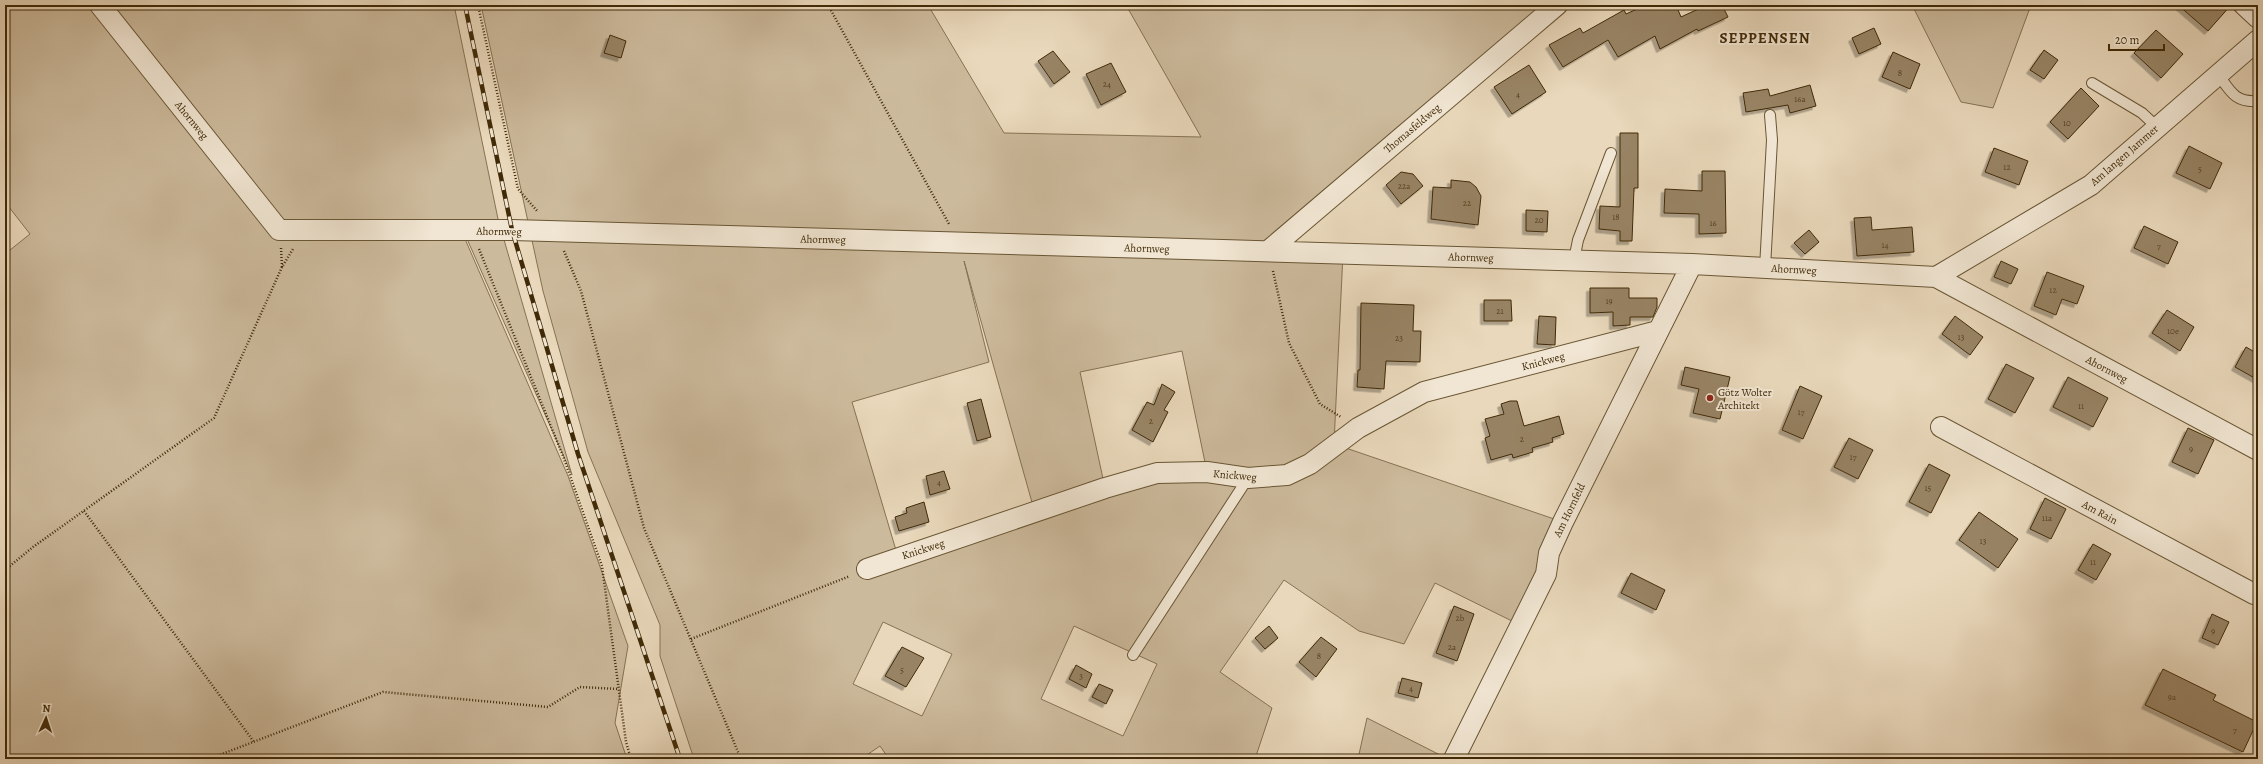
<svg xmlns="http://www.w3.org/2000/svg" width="2263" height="764" font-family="Alegreya,serif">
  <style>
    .green { fill: #ccba9c; stroke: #867252; fill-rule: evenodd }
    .building { fill: #988465; stroke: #402a07; filter: url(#shadow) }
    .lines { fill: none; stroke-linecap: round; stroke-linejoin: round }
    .lane-casing { stroke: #6a5634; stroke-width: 12 }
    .street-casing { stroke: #6a5634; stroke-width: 22 }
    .path { stroke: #402a07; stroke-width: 2.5; stroke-dasharray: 1 2; stroke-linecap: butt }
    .lane { stroke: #f1e6d3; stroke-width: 10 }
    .street { stroke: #f1e6d3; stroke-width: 20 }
    .rail-casing { stroke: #402a07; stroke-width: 4.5 }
    .rail { stroke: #f1e6d3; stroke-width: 3; stroke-dasharray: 9; stroke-linecap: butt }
    .poi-dot { fill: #8f2418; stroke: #f1e6d3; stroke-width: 1.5 }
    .labels { text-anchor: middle; stroke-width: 4; stroke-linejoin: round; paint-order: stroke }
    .number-label { font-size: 9px; fill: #56401e }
    .street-label { font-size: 11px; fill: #402a07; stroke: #f1e6d3 }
    .poi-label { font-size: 11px; fill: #402a07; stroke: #f1e6d3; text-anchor: start }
    .district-label { font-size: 15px; font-weight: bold; letter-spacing: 1px; fill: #402a07; stroke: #f1e6d3 }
  </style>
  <defs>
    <filter id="shadow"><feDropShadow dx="-3.5" dy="3.5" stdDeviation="0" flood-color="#0004"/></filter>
  </defs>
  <rect width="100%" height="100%" fill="#e9d8bb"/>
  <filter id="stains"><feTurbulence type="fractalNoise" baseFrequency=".005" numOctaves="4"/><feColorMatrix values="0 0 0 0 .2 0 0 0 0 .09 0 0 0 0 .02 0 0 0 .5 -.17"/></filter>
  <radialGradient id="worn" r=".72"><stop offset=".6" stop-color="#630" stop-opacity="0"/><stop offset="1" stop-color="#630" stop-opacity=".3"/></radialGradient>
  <path class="green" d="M5,5H95L277,233L462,232L568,476L628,646L615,723L627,759H5V254L30,234L5,202Z
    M98,5H454L498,219L572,475L463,230H279Z
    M481,5H928L1004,133L1201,137L1126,5H1557L1269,251L1343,253L1334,444L1563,522L1520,625L1435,583L1404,644L1359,631L1284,580L1220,672L1272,708L1255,759H889L880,746L861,759H694L660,656V625L588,452L543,291ZM964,261L1035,513L898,557L852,402L989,362ZM1182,351L1207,472L1105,488L1080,372ZM883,622L952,654L922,716L853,684ZM1074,626L1157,664L1123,736L1041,699Z
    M1912,5H2031L1993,108L1961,102Z
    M1367,718L1448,759H1358Z"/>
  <path class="building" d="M1646,5H1676L1681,17L1707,5H1722L1728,17L1698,31L1697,29L1660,49L1655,36L1618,57L1608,40L1563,67L1549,45L1580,28L1583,33L1624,10L1626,14Z
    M2178,5H2231L2208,31Z
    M1874,28L1881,44L1859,54L1852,38Z
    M2156,30L2183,54L2161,78L2134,53Z
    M610,35L626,41L621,58L604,53Z
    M2044,50L2058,60L2044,79L2030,70Z
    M1053,51L1070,72L1054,84L1038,61Z
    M1893,52L1920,64L1910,89L1882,77Z
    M1111,63L1126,92L1101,105L1086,74Z
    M1529,65L1546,92L1512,114L1494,87Z
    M1810,85L1816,106L1790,113L1788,105L1746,112L1743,93L1768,89L1770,96Z
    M2081,88L2099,106L2068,139L2050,122Z
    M1620,133H1638V188H1634L1632,241H1620V231L1599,229L1600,206L1620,207Z
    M2189,146L2222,163L2210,189L2176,173Z
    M1994,148L2028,161L2019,185L1985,172Z
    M1702,171H1725L1726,233L1699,234V214L1664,213L1665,189L1702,191Z
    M1401,172L1413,174L1423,186L1401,204L1386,185Z
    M1451,180L1470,182L1476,187L1481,196L1478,225L1431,219L1433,187L1451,188Z
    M1526,210L1548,211L1547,232L1526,231Z
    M1871,217L1872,230L1912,227L1914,252L1857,256L1854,218Z
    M2144,226L2178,242L2168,264L2134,248Z
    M1809,230L1819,242L1805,254L1794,243Z
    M2001,261L2018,269L2011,284L1994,277Z
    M2047,272L2084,286L2077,304L2062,299L2056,315L2034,306Z
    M1590,288H1629V298H1657V307L1653,317H1630V325L1613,326V312L1590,313Z
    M1484,300H1511L1512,321H1484Z
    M1361,303L1414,305L1413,331H1421L1420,362L1386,361L1384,389L1357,387L1358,370H1360Z
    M2167,310L2194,327L2180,351L2152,333Z
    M1539,316L1556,317L1555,345L1537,344Z
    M1955,316L1983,337L1970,355L1942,334Z
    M2246,347L2258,354V380L2235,367Z
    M2006,364L2034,378L2015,413L1988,399Z
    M1685,367L1730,377L1720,419L1693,413L1699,389L1681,385Z
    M2068,377L2108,398L2093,427L2053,407Z
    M1162,384L1175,392L1164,410L1168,412L1153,442L1132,430L1147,402L1154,405Z
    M1800,386L1822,396L1803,439L1782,430Z
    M981,399L991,437L977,441L967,403Z
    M1510,401H1517L1524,426L1559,416L1564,434L1552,438L1553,442L1532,448L1533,452L1513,458L1512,454L1491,460L1485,438L1490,436L1485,419L1504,414L1501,404Z
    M2188,428L2214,440L2198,474L2172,462Z
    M1849,438L1873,450L1858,479L1834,467Z
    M1929,464L1950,475L1931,513L1909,502Z
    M944,471L950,489L930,495L926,476Z
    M2045,498L2066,509L2051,539L2030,529Z
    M924,502L929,522L899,531L895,517L907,513L906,508Z
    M1979,512L2018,539L1998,568L1959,540Z
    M2093,544L2111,554L2096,580L2078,570Z
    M1631,573L1665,590L1656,610L1621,593Z
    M1454,606L1474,614L1457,661L1436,653Z
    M2212,614L2229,622L2218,645L2202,638Z
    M1269,626L1278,638L1265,649L1255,638Z
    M1321,637L1337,649L1316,677L1299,662Z
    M902,647L924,658L906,687L885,676Z
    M1076,665L1092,674L1086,688L1069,679Z
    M2163,669L2216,695L2213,700L2257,722L2243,752L2145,705Z
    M1402,678L1422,683L1418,698L1398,693Z
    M1099,684L1113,690L1106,704L1092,697Z"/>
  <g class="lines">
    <defs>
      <path id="lane" d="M2218,74C2230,91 2235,103 2258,101
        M2092,83L2142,113L2157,127
        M1574,260L1578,240L1611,153
        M1765,268L1772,140L1770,115
        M1133,655L1248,478"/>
      <path id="street" d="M100,5L279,230H512L1223,250L1692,264L1936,277L2258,450
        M2244,5L2258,18
        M1268,251L1557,5
        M1936,277L2091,185L2258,40
        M1941,427L2254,594L2258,593
        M867,569L1105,488L1157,473L1207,472L1248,478L1287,475L1310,464L1358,428L1424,392L1658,331
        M1454,759L1546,574L1549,553L1563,522L1692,264"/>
    </defs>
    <use href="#lane" class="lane-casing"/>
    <use href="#street" class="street-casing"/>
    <path class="path" d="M478,5L518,189L538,212
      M828,5L949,224
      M281,248L282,267
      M479,249L563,456L602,566L626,742L631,759
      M564,251L581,291L644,528L741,759
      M1273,271L1289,343L1320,404L1341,417
      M84,511L254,742
      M5,570L33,547L214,418L282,267L293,249
      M691,639L850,576
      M209,759L383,692L548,707L580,687L619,689"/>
    <use href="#lane" class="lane"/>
    <use href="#street" class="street"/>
    <defs>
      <path id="rail" d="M465,5L512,230L578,454L680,759"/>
    </defs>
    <use href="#rail" class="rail-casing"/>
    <use href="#rail" class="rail"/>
  </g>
  <circle class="poi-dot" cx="1710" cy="398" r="4"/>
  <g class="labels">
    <g class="number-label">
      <text x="1900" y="76">8</text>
      <text x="1107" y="87">24</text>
      <text x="1518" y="97">4</text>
      <text x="1800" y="102">16a</text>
      <text x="2067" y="126">10</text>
      <text x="2007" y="170">12</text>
      <text x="2200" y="172">5</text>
      <text x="1404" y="189">22a</text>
      <text x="1467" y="206">22</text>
      <text x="1616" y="220">18</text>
      <text x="1539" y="223">20</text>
      <text x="1713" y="226">16</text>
      <text x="1885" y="248">14</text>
      <text x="2159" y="249">7</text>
      <text x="2053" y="293">12</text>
      <text x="1609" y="304">19</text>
      <text x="1500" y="314">21</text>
      <text x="2173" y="334">10e</text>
      <text x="1961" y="340">13</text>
      <text x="1399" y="341">23</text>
      <text x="2081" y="409">11</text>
      <text x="1801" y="415">17</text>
      <text x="1151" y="424">2</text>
      <text x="1522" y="442">2</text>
      <text x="2191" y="452">9</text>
      <text x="1853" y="460">17</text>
      <text x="939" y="485">4</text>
      <text x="1928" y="491">15</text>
      <text x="2047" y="521">11a</text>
      <text x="1983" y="544">13</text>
      <text x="2093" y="565">11</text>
      <text x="1460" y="621">2b</text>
      <text x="2213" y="634">9</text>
      <text x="1452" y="650">2a</text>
      <text x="1319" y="659">8</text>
      <text x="902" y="673">5</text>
      <text x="1081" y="679">3</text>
      <text x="1411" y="691">4</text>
      <text x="2172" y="700">9a</text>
      <text x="2235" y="733">7</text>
    </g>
    <g class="street-label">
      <text transform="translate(192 120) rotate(51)" y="4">Ahornweg</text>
      <text transform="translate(1412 128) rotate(-40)" y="4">Thomasfeldweg</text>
      <text transform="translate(2124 155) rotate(-41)" y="4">Am langen Jammer</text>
      <text transform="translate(499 231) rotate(1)" y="4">Ahornweg</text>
      <text transform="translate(823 239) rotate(1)" y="4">Ahornweg</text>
      <text transform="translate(1147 248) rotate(2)" y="4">Ahornweg</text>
      <text transform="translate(1471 257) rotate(2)" y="4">Ahornweg</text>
      <text transform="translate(1794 269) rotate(3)" y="4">Ahornweg</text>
      <text transform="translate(1543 361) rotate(-15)" y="4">Knickweg</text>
      <text transform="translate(2107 369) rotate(28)" y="4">Ahornweg</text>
      <text transform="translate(1235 475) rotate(5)" y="4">Knickweg</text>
      <text transform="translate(1569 510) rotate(-64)" y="4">Am Hornfeld</text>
      <text transform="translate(2100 512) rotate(28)" y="4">Am Rain</text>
      <text transform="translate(923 549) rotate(-18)" y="4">Knickweg</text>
    </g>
    <g class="poi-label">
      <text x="1718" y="396">Götz Wolter<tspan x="1718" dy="13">Architekt</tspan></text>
    </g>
    <g class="district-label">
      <text x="1765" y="43">SEPPENSEN</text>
    </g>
  </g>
  <rect width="2263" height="764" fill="none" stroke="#e9d8bb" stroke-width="20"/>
  <rect x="6" y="6" width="2251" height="752" fill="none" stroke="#402a07" stroke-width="2"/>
  <rect x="10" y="10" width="2243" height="744" fill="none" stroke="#402a07"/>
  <g transform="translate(46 718) rotate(3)" stroke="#f1e6d3" stroke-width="3" paint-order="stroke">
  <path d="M0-3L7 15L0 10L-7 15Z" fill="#402a07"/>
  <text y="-6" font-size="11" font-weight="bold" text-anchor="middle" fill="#402a07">N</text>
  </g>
  <path d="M2109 44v6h55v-6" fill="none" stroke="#402a07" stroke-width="2"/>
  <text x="2115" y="44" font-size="12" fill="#402a07" stroke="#f1e6d3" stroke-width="3" paint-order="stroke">20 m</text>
  <rect width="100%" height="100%" filter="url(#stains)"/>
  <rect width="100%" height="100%" fill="url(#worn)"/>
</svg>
